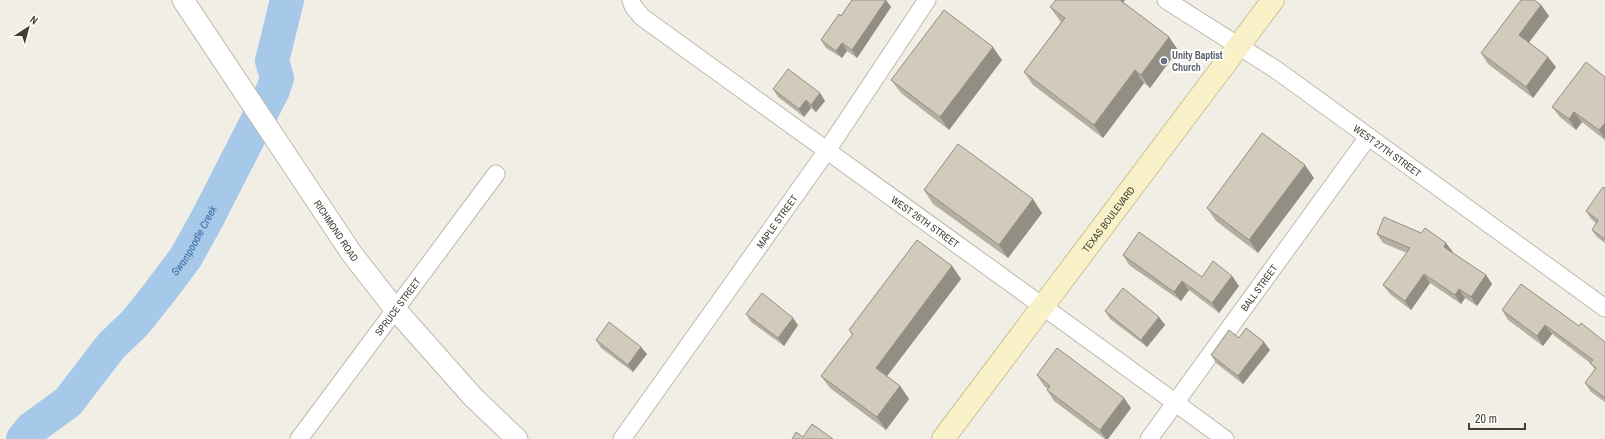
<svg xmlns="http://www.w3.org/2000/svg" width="1605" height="439" font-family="'Archivo Narrow',sans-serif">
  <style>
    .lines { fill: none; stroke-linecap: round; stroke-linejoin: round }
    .river { stroke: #a6c8e9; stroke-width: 34 }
    .minor-casing { stroke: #beb9ac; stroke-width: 19 }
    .tertiary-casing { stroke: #beb9ac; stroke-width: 23 }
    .secondary-casing { stroke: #cdc398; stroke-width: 24 }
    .minor { stroke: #fff; stroke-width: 17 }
    .tertiary { stroke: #fff; stroke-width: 21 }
    .secondary { stroke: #f9f1c7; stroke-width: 22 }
    .wall { fill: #b5afa2 }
    .shaded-wall { fill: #938e84 }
    .building { fill: #d2cbbc; stroke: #938e84 }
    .worship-dot { fill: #6b7280; stroke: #fff; stroke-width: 1.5 }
    .labels { text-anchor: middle; stroke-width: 4; stroke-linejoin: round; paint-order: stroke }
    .worship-label { font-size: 10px; font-weight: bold; fill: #5b616d; stroke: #fff; text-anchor: start }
    .street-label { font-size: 10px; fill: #433f35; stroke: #fff }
    .water-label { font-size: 11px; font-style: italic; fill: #396ea5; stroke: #fff }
  </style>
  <rect width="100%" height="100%" fill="#f1eee5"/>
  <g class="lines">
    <path class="river" id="s1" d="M23,439L31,429L68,402L111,346L135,323L159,293L186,257L207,219L273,90L277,78L272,61L287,0"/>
    <defs>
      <g id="minor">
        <path id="s2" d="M631,0L633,6L642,17C836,158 1032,297 1225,439"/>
        <path id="s3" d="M1166,0L1275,69L1605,308"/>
        <path id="s4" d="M299,439L496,174"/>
        <path id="s5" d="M622,439L826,152L927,0"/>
        <path id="s6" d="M1149,439L1368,137"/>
      </g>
      <g id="tertiary">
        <path id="s7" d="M183,0L352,254L395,309L473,397L517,439"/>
      </g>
      <g id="secondary">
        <path id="s8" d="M943,439L1273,0"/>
      </g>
    </defs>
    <use href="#minor" class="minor-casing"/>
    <use href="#tertiary" class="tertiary-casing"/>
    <use href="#secondary" class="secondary-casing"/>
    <use href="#minor" class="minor"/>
    <use href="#tertiary" class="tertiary"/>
    <use href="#secondary" class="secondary"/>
  </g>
  <path class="wall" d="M852,0H886L891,7L857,58L847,51L842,58L826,48L821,40L841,16Z
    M1056,0H1125L1123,3L1169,37L1178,50L1150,88L1144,83L1103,138L1033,85L1024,72L1061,22L1060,21L1050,7Z
    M1541,5L1549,16L1529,42L1556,67L1533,98L1488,64L1481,53Z
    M1002,60L949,130L901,93L891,80Z
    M1605,77V140L1582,122L1576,130L1560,117L1552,107Z
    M773,89L820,93L825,101L816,112L811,108L804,117L778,97Z
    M1314,178L1258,253L1216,221L1207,208Z
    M1605,188V243L1597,237L1592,230L1596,223L1591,219L1586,211Z
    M924,190L1042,213L1008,258L933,204Z
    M1377,234L1446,243L1452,253L1486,275L1492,284L1477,306L1465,298L1461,304L1430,283L1411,310L1390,294L1383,285L1407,253L1383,243Z
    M1123,255L1202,277L1232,276L1239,286L1219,313L1189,290L1181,301L1129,265Z
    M952,266L961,279L887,376L900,386L909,399L886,430L830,388L821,376L852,335L849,330Z
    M1502,310L1579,326L1605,342V402L1591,392L1585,383L1595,369L1590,363L1552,334L1543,346L1508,320Z
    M1105,311L1159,317L1165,325L1147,347L1110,319Z
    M746,314L798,325L784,346L751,322Z
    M596,340L647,354L633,372L601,348Z
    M1270,350L1243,384L1216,363L1211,355Z
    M1037,375L1131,408L1108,439H1105L1054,401L1047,390L1048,389L1044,386Z"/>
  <path class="shaded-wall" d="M886,0L891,7L857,58L852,50Z
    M1115,0H1125L1120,7Z
    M1541,5L1549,16L1527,45L1519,35Z
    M1169,37L1178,50L1150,88L1141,75Z
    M842,43L847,51L842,58L836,51Z
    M993,47L1002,60L949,130L940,117Z
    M1548,57L1556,67L1533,98L1526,87Z
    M1135,70L1144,83L1103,138L1094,125Z
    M820,93L825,101L816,112L811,105Z
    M806,100L811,108L804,117L799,109Z
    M1574,112L1582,122L1576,130L1569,119Z
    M1605,123V139L1599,130Z
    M1305,165L1314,178L1258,253L1249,240Z
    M1033,199L1042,213L1008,258L999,245Z
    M1446,243L1453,252L1450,256L1444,247Z
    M952,266L961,279L884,380L876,368Z
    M1424,274L1430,283L1411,310L1405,301Z
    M1486,275L1492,284L1477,306L1471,297Z
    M1232,276L1239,286L1219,313L1212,303Z
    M1182,281L1189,290L1181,301L1174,292Z
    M1459,289L1465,298L1461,304L1455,295Z
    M1159,317L1165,325L1147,347L1141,340Z
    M793,318L798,325L784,346L778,338Z
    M1545,325L1552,334L1543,346L1537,336Z
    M1264,342L1270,350L1243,384L1238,376Z
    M641,347L647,354L633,372L628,365Z
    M900,386L909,399L886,430L877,417Z
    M1124,398L1131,408L1108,439H1106L1100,430Z"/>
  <path class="building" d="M852,0H886L852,50L842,43L836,51L821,40L839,14L841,16Z
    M1056,0H1120L1169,37L1141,75L1135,70L1094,125L1024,72L1065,18L1050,7Z
    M1521,0H1534L1541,5L1519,35L1548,57L1526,87L1481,53Z
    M944,10L993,47L940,117L891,80Z
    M1586,62L1605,77V123L1599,130L1574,112L1569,119L1552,107Z
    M788,69L820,93L811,105L806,100L799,109L773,89Z
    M1262,133L1305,165L1249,240L1207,208Z
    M958,144L1033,199L999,245L924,190Z
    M1603,187L1605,188V239L1592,230L1598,220L1586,211Z
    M1384,217L1421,233L1425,228L1446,243L1444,247L1486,275L1471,297L1459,289L1455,295L1424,274L1405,301L1383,285L1410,248L1377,234Z
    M1139,232L1202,277L1213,261L1232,276L1212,303L1182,281L1174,292L1123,255Z
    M917,240L952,266L876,368L900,386L877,417L821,376L853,334L849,330Z
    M1521,284L1579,326L1581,323L1605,342V398L1585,383L1596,368L1590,363L1593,360L1545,325L1537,336L1502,310Z
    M1123,288L1159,317L1141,340L1105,311Z
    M762,293L793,318L778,338L746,314Z
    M609,322L641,347L628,365L596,340Z
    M1246,328L1264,342L1238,376L1211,355L1229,330L1239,338Z
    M1057,348L1124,398L1100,430L1047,390L1050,386L1037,375Z
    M812,424L833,439H792L796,432L803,437Z"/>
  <circle class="worship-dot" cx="1164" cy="61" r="4"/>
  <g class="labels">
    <g class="worship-label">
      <text x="1172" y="59">Unity Baptist<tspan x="1172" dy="12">Church</tspan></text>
    </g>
    <g class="street-label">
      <text dy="4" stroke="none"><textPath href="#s3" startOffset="268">WEST 27TH STREET</textPath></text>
      <text dy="4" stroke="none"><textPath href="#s8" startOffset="275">TEXAS BOULEVARD</textPath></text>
      <text dy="4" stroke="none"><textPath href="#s5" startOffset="267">MAPLE STREET</textPath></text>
      <text dy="4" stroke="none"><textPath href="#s2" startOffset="370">WEST 26TH STREET</textPath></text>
      <text dy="4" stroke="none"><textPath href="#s7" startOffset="277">RICHMOND ROAD</textPath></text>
      <text dy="4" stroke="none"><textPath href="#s6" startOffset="187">BALL STREET</textPath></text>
      <text dy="4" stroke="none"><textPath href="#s4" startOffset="165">SPRUCE STREET</textPath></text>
    </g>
    <g class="water-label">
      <text dy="4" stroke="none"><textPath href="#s1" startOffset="264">Swampoodle Creek</textPath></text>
    </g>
  </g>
  <g transform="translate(28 28) rotate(36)" stroke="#ffffff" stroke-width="3" paint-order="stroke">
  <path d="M0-3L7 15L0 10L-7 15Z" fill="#433f35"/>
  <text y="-6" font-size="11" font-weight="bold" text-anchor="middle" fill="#433f35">N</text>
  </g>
  <path d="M1469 423v6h56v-6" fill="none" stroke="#433f35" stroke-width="2"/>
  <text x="1475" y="423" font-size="12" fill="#433f35" stroke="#ffffff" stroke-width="3" paint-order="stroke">20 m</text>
</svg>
